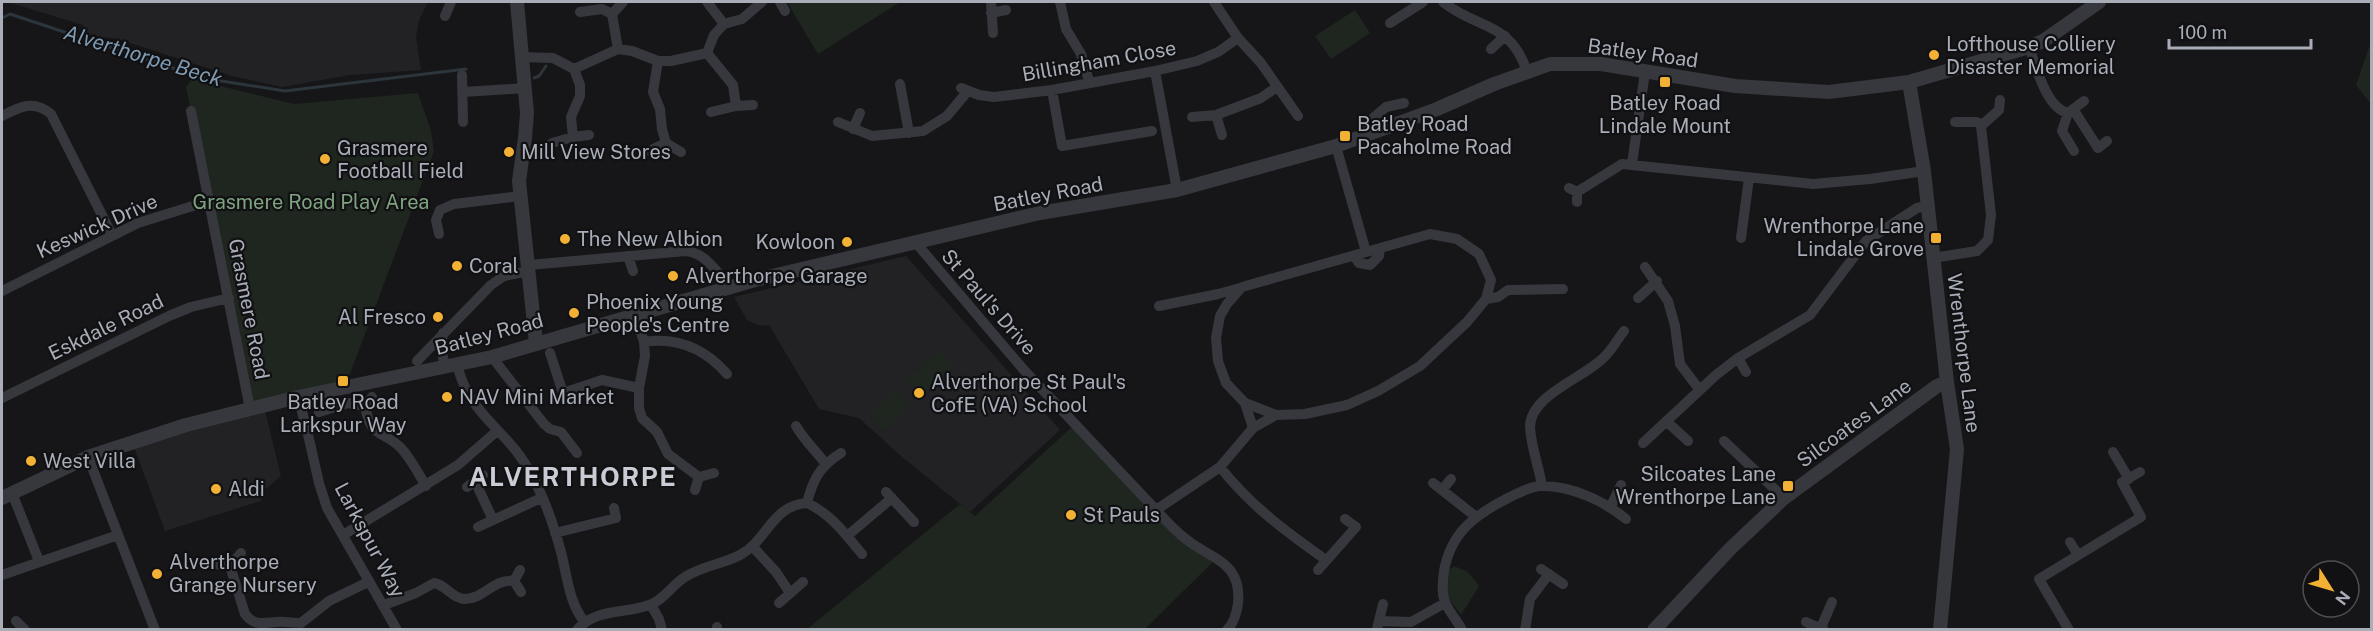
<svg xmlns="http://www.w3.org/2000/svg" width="2373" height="631" font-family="'Public Sans',sans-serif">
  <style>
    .built { fill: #222225 }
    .green { fill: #1e261f }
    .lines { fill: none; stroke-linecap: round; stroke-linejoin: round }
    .stream { stroke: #2c353c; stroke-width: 3 }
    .minor { stroke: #37383d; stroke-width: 10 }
    .tertiary { stroke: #37383d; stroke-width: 14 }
    .poi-dot { fill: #f2b134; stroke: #111113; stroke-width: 2 }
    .labels { text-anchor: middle; stroke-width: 4.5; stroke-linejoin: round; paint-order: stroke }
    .poi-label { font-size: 20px; fill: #a8adb8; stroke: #111113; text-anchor: start }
    .street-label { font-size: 20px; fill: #a8adb8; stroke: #111113 }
    .park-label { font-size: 20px; fill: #7fa381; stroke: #111113 }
    .water-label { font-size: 21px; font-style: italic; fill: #7f9bb3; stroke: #111113 }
    .district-label { font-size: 26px; font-weight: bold; letter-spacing: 1.5px; fill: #c9ccd4; stroke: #111113 }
  </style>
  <rect width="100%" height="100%" fill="#161618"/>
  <path class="built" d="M8,2H428L419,20L416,37L421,70L350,75L282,87L232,76L118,39L81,34L83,25Z
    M906,256L1060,430L970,512L902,457L859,418L819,409L769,325L761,326L747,320L734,297Z
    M264,407L281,476L266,489L259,491L261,501L165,531L133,444Z"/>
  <path class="green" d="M787,2H900L818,54Z
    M1355,10L1370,33L1331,59L1315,36Z
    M2371,42V104L2356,85Z
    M192,79L294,104L418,93L431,131L434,151L345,387L250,409L186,87Z
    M940,350L954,367L921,395L907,379Z
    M895,391L909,407L884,430L870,414Z
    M1074,425L1156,510L1218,557L1145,629L806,630L960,504L975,516Z
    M1454,566L1468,572L1479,586L1461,615L1447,597L1449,570Z"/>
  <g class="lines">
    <path class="stream" d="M2,18L10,14L203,78L285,91L466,69
      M534,78L539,76L546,66"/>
    <path class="minor" d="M707,2L724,24
      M780,2L785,11
      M991,2L993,33
      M1060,2L1066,29L1081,54L1089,81
      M1214,2L1238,38L1261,63L1298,116
      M1443,2C1478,30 1511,21 1527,72
      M580,12L602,9L612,14L618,49
      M991,13L1006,10
      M612,14L623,2
      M445,16L451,2
      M1390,23L1423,2
      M2029,47C2036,66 2046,108 2068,113L2084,101
      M1491,49L1505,36
      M707,53L733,85L736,106
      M522,57L553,58L574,69L618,49L632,51L658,61H671L707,53L714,35L724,24L742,19L762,2
      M658,61L653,92L660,109L662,129L666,143
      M1155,71L1177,190
      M462,75L463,122
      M900,84L909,133
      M961,88L979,95L994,97L1052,90L1155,71L1197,61L1218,52L1238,38
      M1052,90L1062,146L1152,131
      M463,92L526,88
      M2073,109L2098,148L2107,141
      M191,111L250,409
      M711,112L736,106L753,105
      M2068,113L2062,131L2074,151
      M1216,115L1222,135
      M2,116C19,107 34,99 51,114L112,235
      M1192,117L1216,115L1261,98L1277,87
      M838,122L872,136L923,131L947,116L967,92
      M1955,122H1976L1982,124
      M853,129L860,113
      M1368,134L1366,124L1386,107L1404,103
      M573,137L571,117L580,96V85L574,69
      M552,143L573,137L589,135
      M1336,146L1366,252
      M649,151L666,143L681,152
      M1632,164L1645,72
      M1569,188L1577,192V202
      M1577,192L1622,164L1813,184L1870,179L1924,171
      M439,234L436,220L440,210L454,204L520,196
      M1741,238L1749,178
      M916,243L1023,369L1156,510L1220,467L1253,428L1276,415L1305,414L1347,405L1378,391L1420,366L1467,322L1486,299L1498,297L1508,290L1563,289
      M628,256L633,271
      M1354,256L1359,263L1370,265L1379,256L1380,248
      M1933,258L1977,251L1988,240L1991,215L1981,126L1999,110L2000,100
      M529,265L686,251C703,253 711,265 722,277
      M1645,267L1668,301L1675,326L1680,364L1699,389
      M2,291L138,223L209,201
      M1638,298L1657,281
      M1159,306L1218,294L1240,288
      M635,315L644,342L645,356L639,388V408L642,418L657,432L668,454L699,477
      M443,333L441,349L445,366
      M644,342C677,337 705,349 727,374
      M550,353L563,393L602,380L639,388
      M492,357L544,424L550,429L561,432L577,453
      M1738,358L1746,372
      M417,361L491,285L504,276L529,271
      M457,364C469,417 509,430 531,474C544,497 554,526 561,552C567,575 569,603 584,621
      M298,397L307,430L319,483L327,508L397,630
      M2,398L169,316L191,307L229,298
      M1245,403L1253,428
      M365,406C371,439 381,429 400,447C410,457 418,473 426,486
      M319,412L348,403L365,406L372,397
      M1276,415L1245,403L1226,383L1218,361L1216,338L1220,316L1227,304L1242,287L1430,234L1457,239L1479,254L1491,280L1486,299
      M1666,421L1688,441
      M796,426C804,440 815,450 825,463
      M1724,441L1784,498
      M1643,443L1716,375L1738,358L1810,315L1866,241L1917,208L1927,206
      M2113,452L2129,479
      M88,457L155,630
      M1220,467C1251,506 1285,531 1326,560
      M475,481L493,520
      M1433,483L1475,516
      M1542,486C1539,467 1531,447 1530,427C1530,396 1582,378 1601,360C1611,352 1616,341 1624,331
      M467,487L483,475
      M695,490L699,477L714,473
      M1442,490L1451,479
      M886,492L914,522
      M12,493L39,561
      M807,503C830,513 846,535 862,554
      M1611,506L1621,485
      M1156,510C1166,521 1175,531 1187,540C1213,560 1242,562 1238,604C1236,614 1234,623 1227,630
      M478,527L541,498
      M555,533L616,518L614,508
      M343,535L458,465L497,431
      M847,536L892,498
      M2070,542L2078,555
      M753,547L776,572L790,593
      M216,564L230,566L241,553
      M230,566L245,614C254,626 263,623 276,622C284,621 293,623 301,623L329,601L368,582
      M1541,569L1563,584
      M520,570L514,581L521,592
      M1318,570L1356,527L1345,519
      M2,575L118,535
      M779,603L803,582
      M384,605L416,593L434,583C446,585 452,598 464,599C483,600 494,578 514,581
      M651,605L659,619L662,630
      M16,621L25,630
      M1379,621L1411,622L1445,603
      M1806,622L1824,630
      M1377,629L1383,604
      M577,630C595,608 625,614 649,605C663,601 673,584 685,577C702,566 723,564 740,555C767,541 772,505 807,503C813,479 820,466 841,453
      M717,630V627
      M1462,630C1457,620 1449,612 1445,602C1441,592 1443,581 1444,571C1451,532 1475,515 1508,498C1518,493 1531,486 1542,486C1572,486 1604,501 1626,519
      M1525,630L1530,599L1549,574
      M1820,630L1832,602
      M2069,630L2039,579L2141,517L2122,482L2140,472"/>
    <path class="tertiary" d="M517,2L527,113L525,138L519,181L536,343
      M1909,82L1924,171L1947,382L1957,449L1940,630
      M2,498L88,457L186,425L298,397L492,357L755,280L1040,213L1177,190L1336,146L1437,109L1494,84L1550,64H1601L1735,86L1829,92L1909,82L2029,47L2043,41L2099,2
      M1654,630L1730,549L1784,498L1937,386L1947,382"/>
  </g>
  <g class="poi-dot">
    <circle cx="1934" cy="55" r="6"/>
    <rect x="1659" y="76" width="12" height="12" rx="3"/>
    <rect x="1339" y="130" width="12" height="12" rx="3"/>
    <circle cx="509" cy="152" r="6"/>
    <circle cx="325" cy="159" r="6"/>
    <rect x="1930" y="232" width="12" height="12" rx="3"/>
    <circle cx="565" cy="239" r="6"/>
    <circle cx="847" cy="242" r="6"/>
    <circle cx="457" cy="266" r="6"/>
    <circle cx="673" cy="276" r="6"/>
    <circle cx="574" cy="313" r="6"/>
    <circle cx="438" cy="317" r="6"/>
    <rect x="337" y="375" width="12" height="12" rx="3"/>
    <circle cx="919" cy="393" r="6"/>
    <circle cx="447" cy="397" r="6"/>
    <circle cx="31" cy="461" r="6"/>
    <rect x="1782" y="480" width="12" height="12" rx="3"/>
    <circle cx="216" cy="489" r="6"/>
    <circle cx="1071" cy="515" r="6"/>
    <circle cx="157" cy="574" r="6"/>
  </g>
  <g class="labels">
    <g class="poi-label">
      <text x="1946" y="51">Lofthouse Colliery<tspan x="1946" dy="23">Disaster Memorial</tspan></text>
      <text x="1665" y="110" text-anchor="middle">Batley Road<tspan x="1665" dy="23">Lindale Mount</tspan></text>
      <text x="1357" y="131">Batley Road<tspan x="1357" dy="23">Pacaholme Road</tspan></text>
      <text x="337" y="155">Grasmere<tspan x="337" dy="23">Football Field</tspan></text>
      <text x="521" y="159">Mill View Stores</text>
      <text x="1924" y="233" text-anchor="end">Wrenthorpe Lane<tspan x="1924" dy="23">Lindale Grove</tspan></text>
      <text x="577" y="246">The New Albion</text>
      <text x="835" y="249" text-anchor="end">Kowloon</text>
      <text x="469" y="273">Coral</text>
      <text x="685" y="283">Alverthorpe Garage</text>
      <text x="586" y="309">Phoenix Young<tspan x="586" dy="23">People's Centre</tspan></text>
      <text x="426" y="324" text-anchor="end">Al Fresco</text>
      <text x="931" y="389">Alverthorpe St Paul's<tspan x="931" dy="23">CofE (VA) School</tspan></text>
      <text x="459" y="404">NAV Mini Market</text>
      <text x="343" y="409" text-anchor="middle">Batley Road<tspan x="343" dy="23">Larkspur Way</tspan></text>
      <text x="43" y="468">West Villa</text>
      <text x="1776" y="481" text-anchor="end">Silcoates Lane<tspan x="1776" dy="23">Wrenthorpe Lane</tspan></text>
      <text x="228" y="496">Aldi</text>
      <text x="1083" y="522">St Pauls</text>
      <text x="169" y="569">Alverthorpe<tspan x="169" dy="23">Grange Nursery</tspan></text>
    </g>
    <g class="street-label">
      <text transform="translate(1643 53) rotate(8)" y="7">Batley Road</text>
      <text transform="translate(1099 61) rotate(-10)" y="7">Billingham Close</text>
      <text transform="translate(1048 194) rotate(-11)" y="7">Batley Road</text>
      <text transform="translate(97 226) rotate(-24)" y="7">Keswick Drive</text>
      <text transform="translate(989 302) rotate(49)" y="7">St Paul's Drive</text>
      <text transform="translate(249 309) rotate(79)" y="7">Grasmere Road</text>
      <text transform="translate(106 327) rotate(-26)" y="7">Eskdale Road</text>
      <text transform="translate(489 334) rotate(-15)" y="7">Batley Road</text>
      <text transform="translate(1964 353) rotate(83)" y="7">Wrenthorpe Lane</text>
      <text transform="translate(1854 423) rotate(-36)" y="7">Silcoates Lane</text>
      <text transform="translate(370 540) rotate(62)" y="7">Larkspur Way</text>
    </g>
    <g class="park-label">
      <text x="311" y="209">Grasmere Road Play Area</text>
    </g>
    <g class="water-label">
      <text transform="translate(143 56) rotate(17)" y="7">Alverthorpe Beck</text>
    </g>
    <g class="district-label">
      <text x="573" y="486">ALVERTHORPE</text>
    </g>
  </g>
  <rect width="2373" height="631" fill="none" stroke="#a8adb8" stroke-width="6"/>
  <g transform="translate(2331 589) rotate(127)"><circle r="28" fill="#111113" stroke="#4d4f55" stroke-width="1.5"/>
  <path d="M0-4.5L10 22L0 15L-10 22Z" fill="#f2b134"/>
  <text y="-9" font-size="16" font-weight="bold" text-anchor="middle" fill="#a8adb8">N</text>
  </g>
  <path d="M2169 39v9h142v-9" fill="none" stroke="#a8adb8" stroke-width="3"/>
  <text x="2178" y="39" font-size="18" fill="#a8adb8" stroke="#111113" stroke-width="4.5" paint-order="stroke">100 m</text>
</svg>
